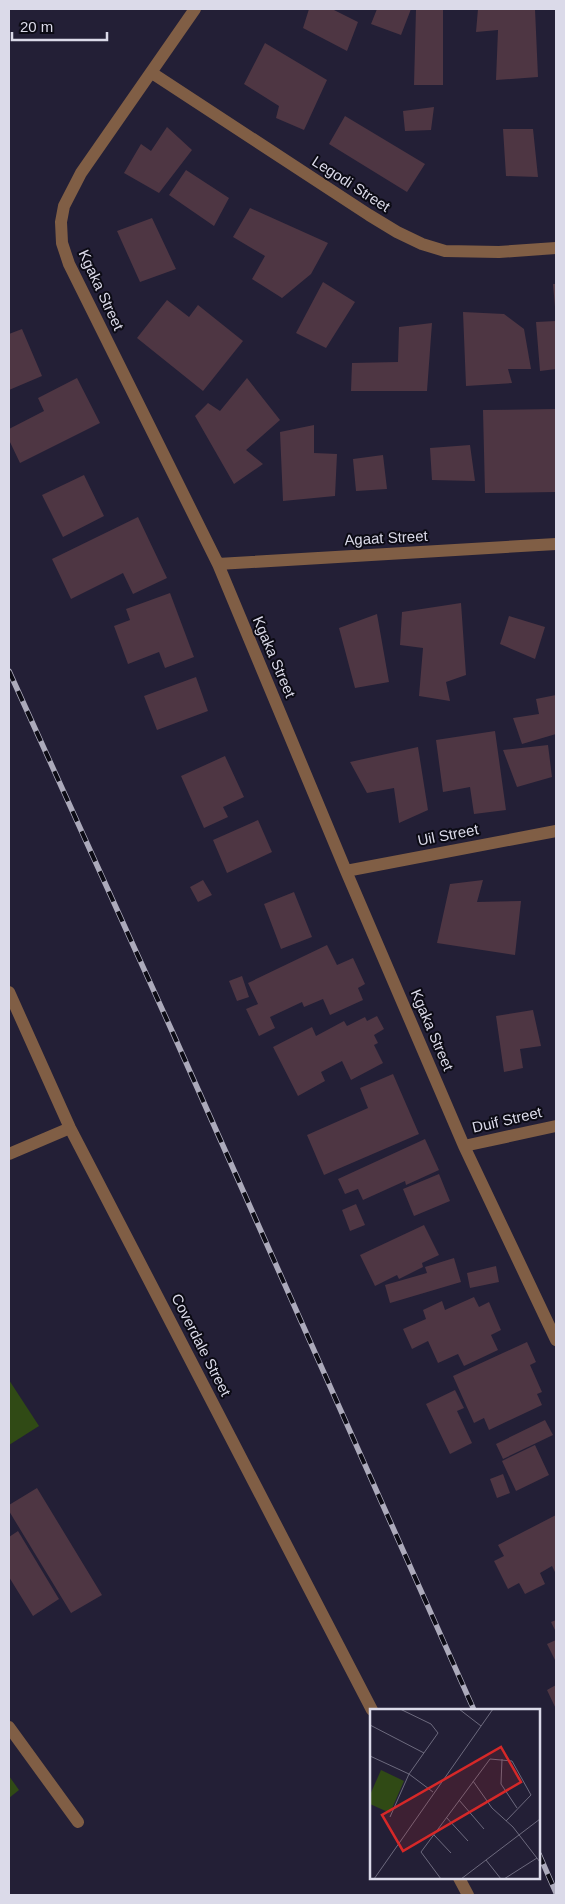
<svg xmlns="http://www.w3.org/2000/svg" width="565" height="1904" font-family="Helvetica,sans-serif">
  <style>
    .green { fill: #304a15 }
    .building { fill: #4e3643 }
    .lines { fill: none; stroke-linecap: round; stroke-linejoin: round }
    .minor { stroke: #805e45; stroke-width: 12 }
    .rail-casing { stroke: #acaabb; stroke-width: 5.5 }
    .rail { stroke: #0c0b15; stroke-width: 4; stroke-dasharray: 11; stroke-linecap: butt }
    .labels { text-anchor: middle; stroke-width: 4; stroke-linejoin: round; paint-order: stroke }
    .street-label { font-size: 15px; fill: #dbdae9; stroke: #0c0b15 }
    .inset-road { fill: none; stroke: #6d6a7e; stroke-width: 1 }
    .view { fill: #d62828; fill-opacity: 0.15; stroke: #d62828; stroke-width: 2.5 }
    .inset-edge { fill: none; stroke: #dbdae9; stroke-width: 2.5 }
  </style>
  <rect width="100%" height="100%" fill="#231f36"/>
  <path class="green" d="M9,1380L39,1426L9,1445Z
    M9,1776L19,1790L9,1798Z"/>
  <path class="building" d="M309,9H332L358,22L347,51L303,28Z
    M377,9H411L401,35L371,24Z
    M416,9H443V85H414Z
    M478,9H535L538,77L496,80L498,30L476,32Z
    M265,43L327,80L304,130L276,118L279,106L244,84Z
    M434,107L431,130L405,131L403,111Z
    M345,116L425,164L407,192L329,144Z
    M167,127L192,150L159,193L124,173L141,144L151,151Z
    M503,129H533L538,177L506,176Z
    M186,170L229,198L214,226L169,195Z
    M250,208L328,243L311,274L282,298L252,279L265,256L233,237Z
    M152,218L176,269L140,282L117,231Z
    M323,282L355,302L326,348L296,333Z
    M553,284H556V307H555Z
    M167,300L189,317L198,305L243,341L203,391L137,338Z
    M463,312L504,314L524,329L531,369H508L512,383L466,386Z
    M556,321V369L540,371L536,322Z
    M432,323L427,391H351L352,363L398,362L399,327Z
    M22,329L42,376L9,390V334Z
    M77,378L100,423L20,463L9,440V429L44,411L38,398Z
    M247,378L280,420L246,450L263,464L234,484L195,416L208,403L220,411Z
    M556,409V492L485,493L483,410Z
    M314,425V453L337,454L335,496L283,501L280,432Z
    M470,445L475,481L432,480L430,448Z
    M383,455L387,489L356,491L353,459Z
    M84,475L104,516L63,537L42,495Z
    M138,517L167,578L133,594L123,573L71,599L52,559Z
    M170,593L194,657L165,668L159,652L128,664L114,626L130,620L126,609Z
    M461,603L466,675L446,682L450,701L419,696L423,648L400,645L402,612Z
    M377,614L389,682L355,688L339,628Z
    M509,616L545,627L535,659L500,644Z
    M196,677L208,711L157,730L144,696Z
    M556,695V734L522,744L513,718L539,714L536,699Z
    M495,731L506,810L474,814L470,787L443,792L436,740Z
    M548,745L552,777L517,787L503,750Z
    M418,747L428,810L399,823L394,788L367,793L350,762Z
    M225,756L244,797L223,807L228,817L204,828L181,776Z
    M258,820L272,852L227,873L213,840Z
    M203,880L212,895L198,902L190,887Z
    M483,880L477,902L521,901L515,955L437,943L450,884Z
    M294,892L312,937L281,949L264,904Z
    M327,945L337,965L353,958L365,984L358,988L363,1000L330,1015L323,999L304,1007L302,1002L270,1017L275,1028L259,1036L246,1009L258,1004L248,983Z
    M242,976L249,997L237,1001L229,981Z
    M533,1010L541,1046L520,1049L523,1068L504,1072L496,1016Z
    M377,1016L384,1029L374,1035L378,1043L374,1045L383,1063L351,1080L342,1061L321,1072L325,1081L298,1096L273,1047L312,1027L316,1036L344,1021L347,1026L365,1017L367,1021Z
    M393,1074L419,1134L324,1175L307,1135L368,1108L360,1088Z
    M425,1139L439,1170L406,1185L405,1181L363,1200L358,1189L345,1194L338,1179Z
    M439,1174L450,1201L414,1216L403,1189Z
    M356,1204L365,1225L350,1231L342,1210Z
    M424,1225L439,1255L422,1263L423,1267L399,1279L397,1275L375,1286L360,1255Z
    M454,1258L461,1282L390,1303L385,1285L427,1273L425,1267Z
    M496,1266L499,1282L470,1288L467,1273Z
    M474,1297L479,1307L489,1302L501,1330L491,1335L498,1350L464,1366L458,1354L438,1363L428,1341L412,1349L403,1329L426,1319L423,1310L442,1301L445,1310Z
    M527,1342L536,1362L530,1365L542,1392L537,1394L542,1405L489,1430L484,1418L474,1423L453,1376Z
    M455,1390L464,1408L457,1411L472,1443L450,1454L426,1404Z
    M545,1420L553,1435L503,1459L496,1444Z
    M535,1445L549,1475L516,1491L502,1461Z
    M503,1474L510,1493L497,1498L490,1479Z
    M37,1488L102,1595L71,1613L9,1511V1505Z
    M556,1515V1574L552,1566L540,1573L545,1584L525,1594L519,1583L508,1589L494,1561L504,1556L498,1545Z
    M18,1531L59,1599L33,1616L9,1577V1537Z
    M556,1620V1632L551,1622Z
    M556,1640V1662L547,1644Z
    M556,1685V1709L547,1690Z"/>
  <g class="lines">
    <path class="minor" d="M195,9L81,173L64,206L61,222L62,243L69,264L218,564L346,871L464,1146L556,1340
      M152,73L369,215L397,232L422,244L445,251L499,252L556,248
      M218,564L556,544
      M346,871L556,831
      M9,992L70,1128L372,1710
      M464,1146L556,1126
      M9,1154L70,1128
      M9,1727L78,1822
      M459,1878L468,1895"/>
    <defs>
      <path id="rail" d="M9,671L172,1031L474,1710
        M539,1854L556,1893"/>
    </defs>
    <use href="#rail" class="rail-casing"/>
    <use href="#rail" class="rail"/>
  </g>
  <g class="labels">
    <g class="street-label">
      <text transform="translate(351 184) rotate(33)" y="5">Legodi Street</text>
      <text transform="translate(101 290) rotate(65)" y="5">Kgaka Street</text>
      <text transform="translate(386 538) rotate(-3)" y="5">Agaat Street</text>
      <text transform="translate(274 657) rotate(67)" y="5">Kgaka Street</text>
      <text transform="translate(448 835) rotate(-11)" y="5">Uil Street</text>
      <text transform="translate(432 1030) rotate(67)" y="5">Kgaka Street</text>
      <text transform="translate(507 1120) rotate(-13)" y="5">Duif Street</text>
      <text transform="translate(201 1345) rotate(63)" y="5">Coverdale Street</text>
    </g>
  </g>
  <g transform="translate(370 1709)">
    <rect width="170" height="170" fill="#231f36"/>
    <path d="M11,61L34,72L20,104L0,95V86Z" fill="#304a15"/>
    <path class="inset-road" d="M89,0L111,17M0,16L54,44M0,47L39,65L63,83M132,50L131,75L147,99M103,72L122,99L143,118L170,153M89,91L114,120M20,108L39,65L68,24L61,15L30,0M76,108L98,132M64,126L81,144M116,151L131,170M4,170L123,0M71,170L51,143L120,50L142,52L161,86L136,112M91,170L170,110M134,170L167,149"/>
    <path class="view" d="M131,38L151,73L33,142L12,106Z"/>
    <rect width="170" height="170" class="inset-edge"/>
  </g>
  <rect width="565" height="1904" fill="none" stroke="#dbdae9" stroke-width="20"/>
  <path d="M12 32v8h95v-8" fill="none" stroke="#dbdae9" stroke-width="2.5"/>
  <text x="20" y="32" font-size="15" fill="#dbdae9" stroke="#0c0b15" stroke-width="4" paint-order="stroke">20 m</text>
</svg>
